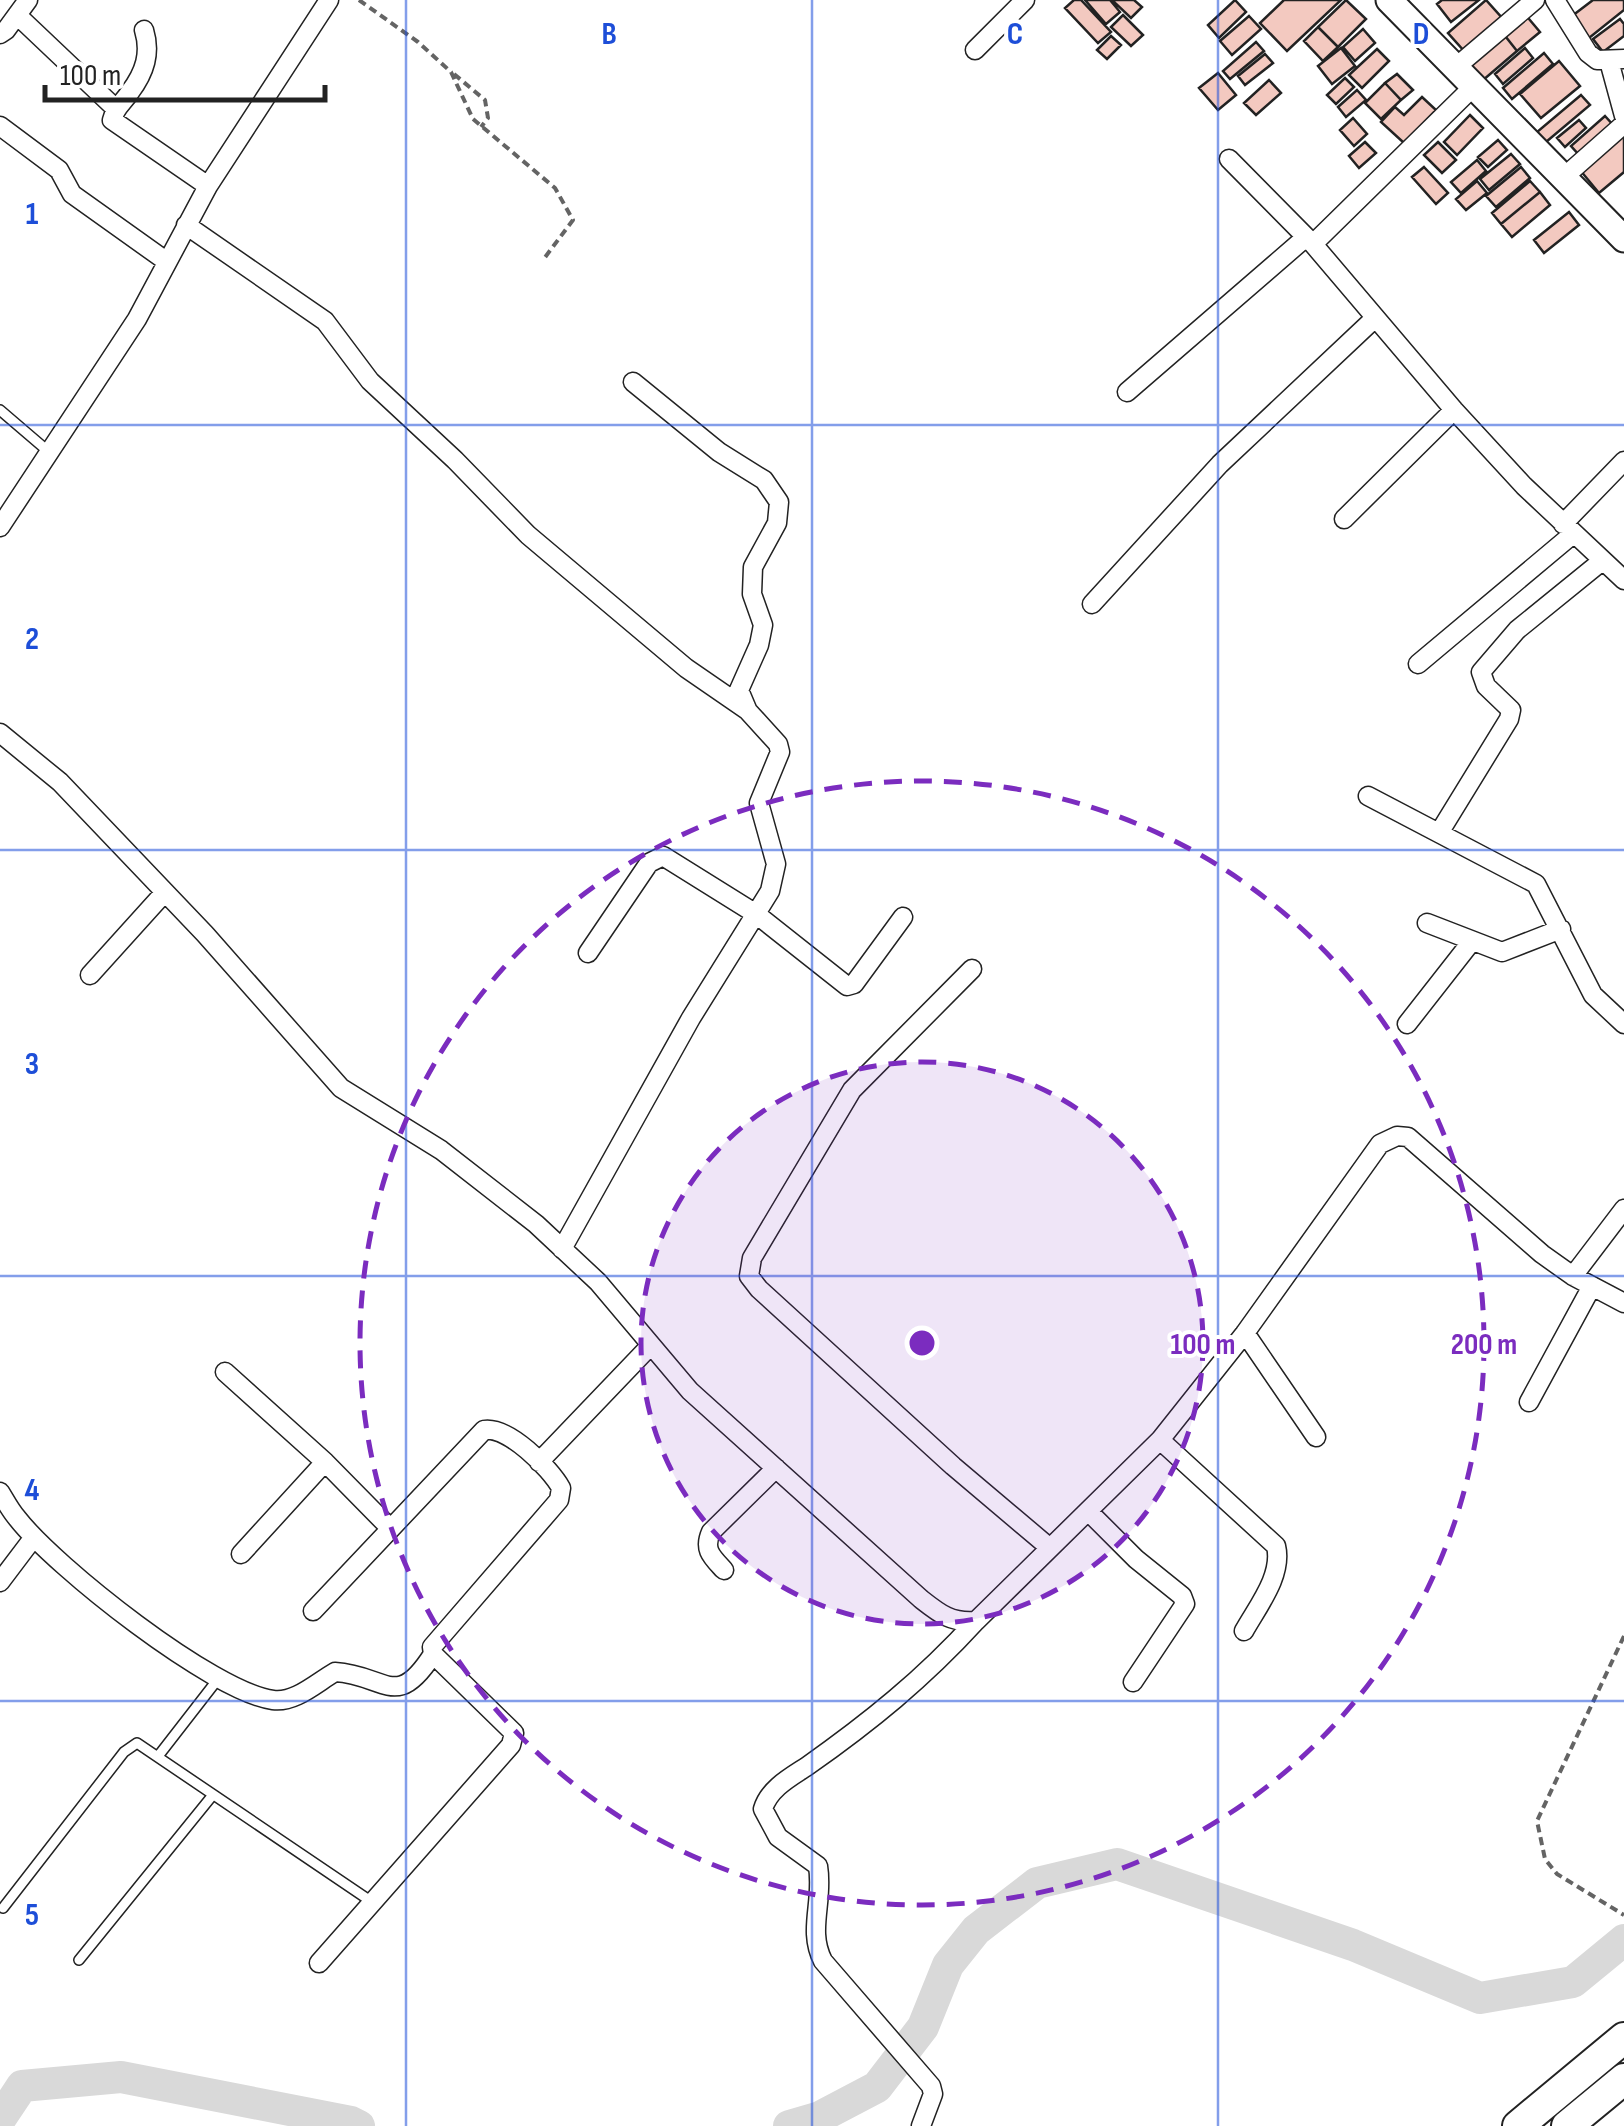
<svg xmlns="http://www.w3.org/2000/svg" width="1624" height="2126" font-family="'Sofia Sans Condensed',sans-serif">
  <style>
    .lines { fill: none; stroke-linecap: round; stroke-linejoin: round }
    .river { stroke: #d9d9d9; stroke-width: 32 }
    .building { fill: #f3c9c0; stroke: #222; stroke-width: 2.5 }
    .service-casing { stroke: #222; stroke-width: 12 }
    .minor-casing { stroke: #222; stroke-width: 21 }
    .secondary-casing { stroke: #222; stroke-width: 29 }
    .motorway-casing { stroke: #222; stroke-width: 34 }
    .path { stroke: #646464; stroke-width: 4; stroke-dasharray: 8 5; stroke-linecap: butt }
    .service { stroke: #fff; stroke-width: 9 }
    .minor { stroke: #fff; stroke-width: 18 }
    .secondary { stroke: #fff; stroke-width: 25 }
    .motorway { stroke: #fff; stroke-width: 30 }
    .grid { fill: none; stroke: #1d4ed8; stroke-width: 2.5; stroke-opacity: 0.55 }
    .ring { fill: none; stroke: #7b2cbf; stroke-width: 5; stroke-dasharray: 18 12 }
    .grid-label { font-size: 32px; text-anchor: middle; font-weight: bold; fill: #1d4ed8; stroke: #fff; stroke-width: 8; stroke-linejoin: round; paint-order: stroke }
    .centre { fill: #7b2cbf; stroke: #fff; stroke-width: 5 }
    .ring-label { font-size: 30px; text-anchor: middle; font-weight: bold; fill: #7b2cbf; stroke: #fff; stroke-width: 8; stroke-linejoin: round; paint-order: stroke }
  </style>
  <rect width="100%" height="100%" fill="#fff"/>
  <g class="lines">
    <path class="river" d="M0,2119L22,2086L121,2077L351,2122L359,2126
      M789,2126L820,2117L877,2087L923,2027L948,1965L976,1930L1037,1883L1117,1864L1353,1945L1480,1998L1573,1982L1624,1940"/>
  </g>
  <path class="building" d="M1074,0H1081L1111,32L1098,43L1065,8Z
    M1085,0H1110L1120,12L1106,24Z
    M1112,0H1134L1142,7L1131,18Z
    M1235,0L1246,12L1219,38L1208,25Z
    M1284,0H1341L1287,51L1260,23Z
    M1346,0L1366,19L1338,47L1318,27Z
    M1442,0H1479L1451,22L1437,4Z
    M1486,0L1503,19L1465,52L1448,33Z
    M1593,0H1624V10L1589,38L1572,16Z
    M1524,13L1540,32L1517,51L1502,32Z
    M1123,15L1143,35L1131,46L1111,27Z
    M1249,16L1261,29L1232,55L1220,41Z
    M1620,19L1624,24V36L1603,52L1593,39Z
    M1318,27L1338,47L1323,61L1304,41Z
    M1363,29L1375,43L1355,61L1343,47Z
    M1502,32L1517,51L1482,81L1466,62Z
    M1111,36L1121,45L1107,59L1097,50Z
    M1256,42L1264,51L1230,79L1223,71Z
    M1341,48L1355,66L1332,84L1318,66Z
    M1525,48L1533,58L1503,84L1495,74Z
    M1377,49L1389,61L1362,88L1349,75Z
    M1544,53L1553,64L1512,99L1503,88Z
    M1265,54L1273,63L1245,85L1238,76Z
    M1559,61L1580,86L1541,118L1520,94Z
    M1218,73L1236,95L1218,110L1199,88Z
    M1397,74L1413,90L1401,100L1385,83Z
    M1345,78L1354,87L1336,104L1327,95Z
    M1269,80L1281,93L1256,115L1244,103Z
    M1385,83L1401,100L1381,119L1365,103Z
    M1357,90L1366,100L1346,117L1338,107Z
    M1581,95L1590,105L1546,142L1537,132Z
    M1422,97L1436,110L1404,143L1381,122L1395,107L1404,115Z
    M1470,115L1483,128L1457,155L1444,142Z
    M1605,116L1614,126L1580,156L1571,146Z
    M1353,118L1367,134L1354,146L1340,130Z
    M1579,120L1586,128L1565,147L1557,138Z
    M1624,134V172L1599,193L1580,170Z
    M1498,140L1507,150L1488,167L1478,157Z
    M1365,142L1376,153L1359,168L1349,156Z
    M1438,142L1456,160L1442,173L1424,155Z
    M1511,154L1520,164L1489,190L1480,179Z
    M1477,160L1486,171L1461,193L1451,182Z
    M1424,167L1448,193L1436,204L1412,177Z
    M1521,167L1530,178L1496,207L1486,196Z
    M1477,181L1487,193L1466,210L1456,199Z
    M1530,181L1540,192L1501,224L1492,213Z
    M1540,192L1550,205L1512,237L1501,224Z
    M1569,212L1579,225L1544,253L1534,240Z"/>
  <g class="lines">
    <defs>
      <path id="service" d="M0,410L49,452
        M159,1755L218,1679
        M3,1908L124,1752L137,1743L372,1902
        M79,1960L212,1796"/>
      <path id="minor" d="M1555,0L1588,53L1597,60L1624,59
        M18,16L115,108
        M144,30C151,53 145,72 130,92C123,103 115,107 112,120L208,186
        M0,34L6,30L28,0
        M975,50L1025,0
        M1609,61L1624,116
        M1456,67L1535,0
        M0,126L59,170L72,194L166,261
        M1229,159L1313,244L1454,410L1524,486L1624,580
        M1564,177L1624,124
        M186,225L325,321L370,381L455,460L528,535L686,668L747,710L778,744L780,752L759,803L776,864L770,891L691,1018L562,1249
        M1313,244L1474,86
        M633,382L719,452L764,480L779,502L777,523L753,567L752,594L763,625L759,645L739,690L747,709
        M1127,392L1305,238
        M1344,519L1454,410
        M1563,524L1624,461
        M0,527L137,319L208,186L329,0
        M1092,604L1220,464L1375,318
        M1418,664L1573,534
        M0,733L60,782L205,934L341,1088L441,1150L536,1224L598,1282L690,1391L921,1599C940,1614 951,1623 976,1621L1160,1440L1245,1333L1380,1144L1397,1136L1408,1137L1542,1254L1573,1276L1624,1303
        M1368,796L1536,884L1593,995L1624,1024
        M1439,833L1509,719L1511,710L1486,686L1481,672L1517,630L1602,561
        M1427,923L1502,952L1561,929
        M588,953L649,863L663,856L756,914L847,986L854,984L903,917
        M972,969L852,1090L752,1258L749,1276L759,1289L953,1466L1050,1548
        M90,975L165,892
        M1407,1024L1472,941
        M1573,1276L1624,1209
        M1245,1333L1316,1437
        M225,1372L325,1462L389,1527
        M1529,1402L1592,1286
        M1160,1440L1276,1546C1283,1575 1258,1606 1244,1631
        M539,1462L651,1345
        M0,1492C5,1500 10,1510 17,1518C55,1567 213,1692 273,1700C295,1703 316,1683 335,1672C386,1675 396,1712 433,1654
        M1088,1511L1136,1559L1182,1596L1185,1604L1133,1682
        M241,1554L325,1462
        M724,1570C712,1557 703,1550 711,1532L776,1468
        M0,1582L34,1537
        M313,1611L484,1430C508,1426 550,1468 561,1488L559,1500L432,1647L433,1654L514,1733L511,1745L319,1963
        M921,2126L933,2094L931,2086L823,1961C807,1930 824,1902 818,1866L778,1837L763,1809C769,1789 789,1778 806,1767C870,1722 923,1679 976,1621"/>
      <path id="secondary" d="M1389,0L1624,239"/>
      <path id="motorway" d="M1518,2126L1624,2038
        M1567,2126L1624,2079"/>
    </defs>
    <use href="#service" class="service-casing"/>
    <use href="#minor" class="minor-casing"/>
    <use href="#secondary" class="secondary-casing"/>
    <use href="#motorway" class="motorway-casing"/>
    <path class="path" d="M359,0L418,42L451,72L473,119L555,188L573,220L543,260
      M454,74L485,100L488,118L481,127
      M1624,1636L1537,1821L1545,1859L1557,1874L1624,1915"/>
    <use href="#service" class="service"/>
    <use href="#minor" class="minor"/>
    <use href="#secondary" class="secondary"/>
    <use href="#motorway" class="motorway"/>
  </g>
  <path class="grid" d="M406,0V2126M812,0V2126M1218,0V2126M0,425H1624M0,850H1624M0,1276H1624M0,1701H1624"/>
  <circle cx="922" cy="1343" r="281" fill="#7b2cbf" fill-opacity=".12"/>
  <g class="ring">
    <circle cx="922" cy="1343" r="281"/>
    <circle cx="922" cy="1343" r="562"/>
  </g>
  <g class="grid-label">
    <text x="609" y="44">B</text>
    <text x="1015" y="44">C</text>
    <text x="1421" y="44">D</text>
    <text x="32" y="224">1</text>
    <text x="32" y="649">2</text>
    <text x="32" y="1074">3</text>
    <text x="32" y="1500">4</text>
    <text x="32" y="1925">5</text>
  </g>
  <circle cx="922" cy="1343" r="15" class="centre"/>
  <g class="ring-label">
    <text x="1203" y="1354">100 m</text>
    <text x="1484" y="1354">200 m</text>
  </g>
  <path d="M45 85v15h280v-15" fill="none" stroke="#222222" stroke-width="5"/>
  <text x="60" y="85" font-size="30" fill="#222222" stroke="#ffffff" stroke-width="8" paint-order="stroke">100 m</text>
</svg>
